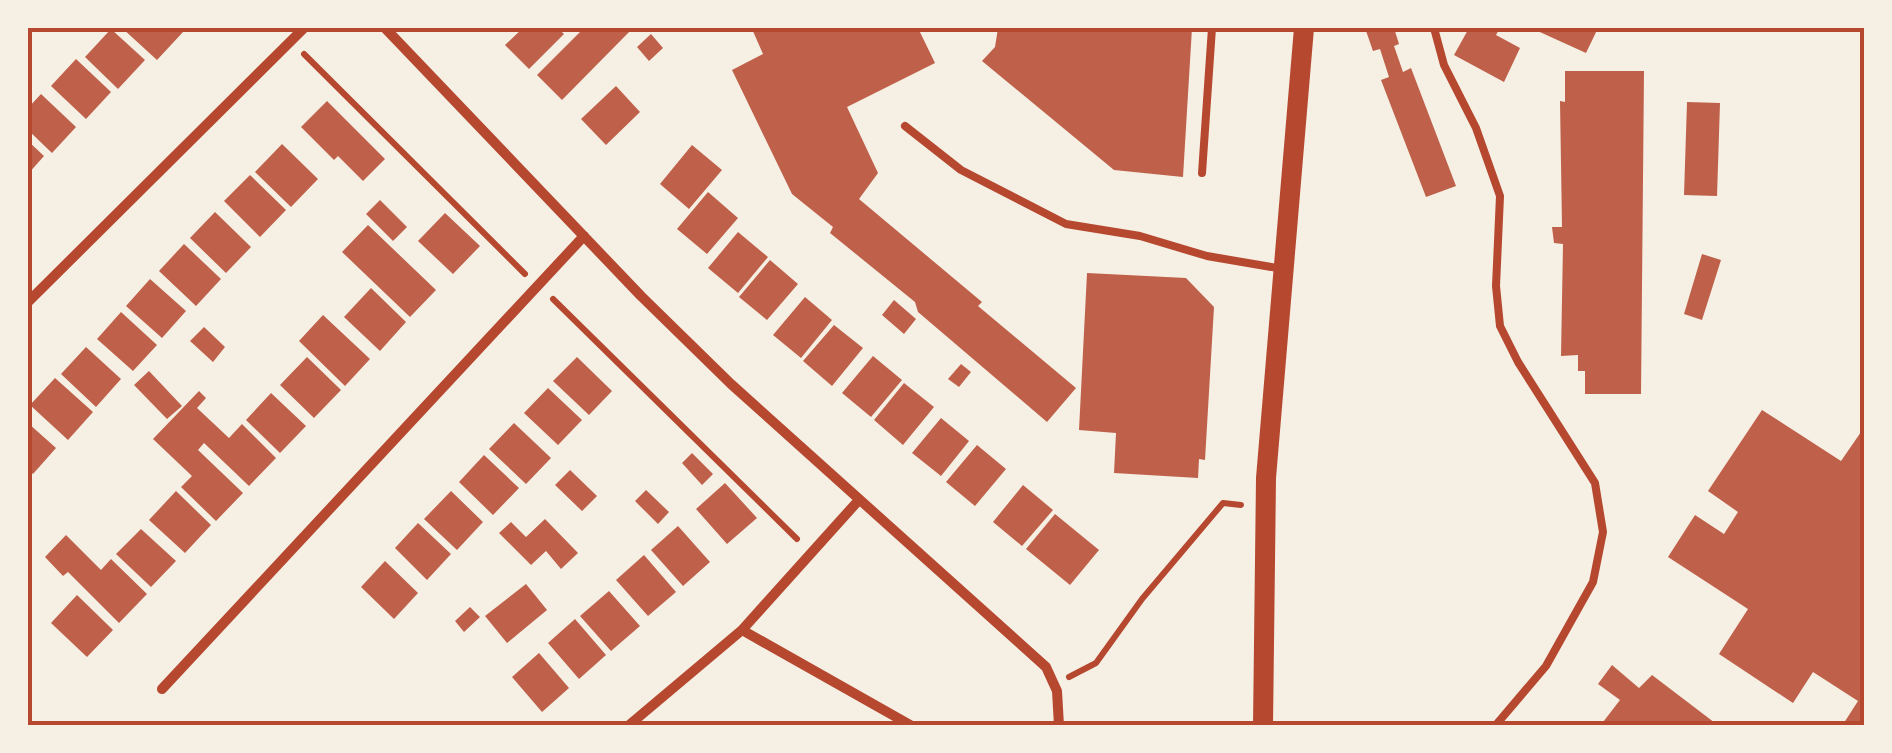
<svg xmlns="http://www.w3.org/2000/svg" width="1892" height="753" font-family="'Roboto Serif',serif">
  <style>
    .building { fill: #bf614a }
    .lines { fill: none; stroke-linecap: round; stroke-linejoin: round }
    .path { stroke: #b5482f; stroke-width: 6 }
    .service { stroke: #b5482f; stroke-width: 8 }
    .minor { stroke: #b5482f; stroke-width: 10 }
    .secondary { stroke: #b5482f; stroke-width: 20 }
    .neatline { fill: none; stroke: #b5482f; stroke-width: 4 }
  </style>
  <rect width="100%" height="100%" fill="#f6efe4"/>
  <path class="building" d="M122,28H178L183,32L157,60Z
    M523,28H558L564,34L529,69L505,45Z
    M584,28H633L562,100L537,75Z
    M755,28H918L935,63L847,107L878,173L859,199L982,302L978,306L1076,388L1047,422L918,312L915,302L830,233L833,227L792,194L732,70L763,54L752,29Z
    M998,28H1192L1183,177L1114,170L982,61L995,47Z
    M1365,28H1394L1399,44L1394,46L1403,72L1411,68L1456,186L1426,197L1381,80L1389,77L1380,49L1373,51Z
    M1469,28H1500L1496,35L1520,48L1504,82L1454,55Z
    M1531,28H1598L1586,53Z
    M111,29L145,60L118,89L85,57Z
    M651,34L663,48L649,61L637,47Z
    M76,59L111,92L86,119L51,86Z
    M1565,71H1644L1641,394H1585V371H1578V355L1561,356L1563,244L1554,243L1552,227H1562L1560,101L1565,102Z
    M616,86L640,112L606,145L581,119Z
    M41,94L76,127L52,153L28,130V108Z
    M327,101L385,159L363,181L338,156L334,160L301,127Z
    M1687,102L1720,103L1717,196L1684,195Z
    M28,141L44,156L28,174Z
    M282,144L318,179L291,207L255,172Z
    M692,145L722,170L689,209L660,184Z
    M250,175L286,210L260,237L224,201Z
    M708,192L738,218L707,254L677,229Z
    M380,200L407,227L393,241L366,214Z
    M215,212L251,247L226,273L190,238Z
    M445,213L480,246L453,274L418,241Z
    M368,225L436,290L410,317L342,252Z
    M738,232L768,257L738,293L708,268Z
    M184,244L221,279L196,306L159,271Z
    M1702,254L1721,260L1702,320L1684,314Z
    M770,260L798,284L767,320L739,297Z
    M1087,273L1186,278L1214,307L1205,460L1199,459L1198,478L1114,473L1116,433L1079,430Z
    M150,279L186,311L162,338L126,306Z
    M371,288L406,322L380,351L344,317Z
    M805,297L832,320L801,358L773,335Z
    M894,300L916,319L904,334L882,315Z
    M121,312L157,345L133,371L97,339Z
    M323,315L370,359L345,386L299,341Z
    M834,325L863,348L832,386L803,361Z
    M204,327L225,347L213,362L190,341Z
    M86,347L121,379L96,407L61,374Z
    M873,356L902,380L871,417L842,393Z
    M307,357L341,390L314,418L280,385Z
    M577,357L612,391L589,415L553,381Z
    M961,364L971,372L959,387L948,379Z
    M149,371L182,406L167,419L134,385Z
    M55,378L93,412L68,440L30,405Z
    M904,383L934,407L903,445L874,420Z
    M548,388L582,420L558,445L524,413Z
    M199,391L206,398L197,408L229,438L242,424L276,458L249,486L204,443L198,450L243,493L216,521L181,487L192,476L153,439Z
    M271,393L306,426L280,453L246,420Z
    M1762,410L1841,461L1861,432L1864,435V726H1842L1858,701L1813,672L1793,703L1719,654L1748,609L1668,557L1695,515L1724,534L1738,512L1708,491Z
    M941,418L969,441L941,476L912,453Z
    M28,423L56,448L33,474L28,470Z
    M514,423L551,458L526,484L489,449Z
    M977,445L1006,469L975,506L946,482Z
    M692,453L713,474L702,485L682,463Z
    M484,455L519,488L493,515L459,482Z
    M570,470L597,496L582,511L555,485Z
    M725,483L757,518L727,544L696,509Z
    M1023,485L1053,510L1022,546L993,522Z
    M646,490L669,512L658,524L635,501Z
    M176,491L211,525L185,553L149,520Z
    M451,491L483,522L457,550L424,519Z
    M1055,514L1099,550L1070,585L1026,549Z
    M545,519L578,553L561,569L546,551L531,565L499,533L511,522L526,537Z
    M418,523L451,554L427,580L395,548Z
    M678,526L710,562L683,586L651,550Z
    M141,529L176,561L151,587L116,554Z
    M66,535L101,570L111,559L147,594L119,623L68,572L63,576L45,557Z
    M644,555L676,592L648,616L616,580Z
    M385,561L418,593L394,619L361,587Z
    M526,584L547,610L507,643L485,616Z
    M609,591L640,626L611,651L580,616Z
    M77,595L113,630L87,657L51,623Z
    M470,607L480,617L464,632L455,621Z
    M575,619L606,655L579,679L548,643Z
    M539,653L569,688L542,712L512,677Z
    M1612,665L1639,688L1652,675L1719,726H1600L1620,700L1598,684Z"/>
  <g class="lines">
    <path class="path" d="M304,54L525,274
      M553,299L797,539
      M1069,677L1096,663L1142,599L1223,503L1241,505"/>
    <path class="service" d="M1434,28L1444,65L1476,128L1500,196L1496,286L1500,326L1518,362L1595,483L1603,532L1593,582L1546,666L1495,726
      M905,126L961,170L1066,224L1140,236L1207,256L1283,269
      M1202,173L1212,28"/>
    <path class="minor" d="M385,28L641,296L731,384L1046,667L1057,691L1059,726
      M28,302L304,28
      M742,630L912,726
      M162,689L584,236
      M628,726L742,630L858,501"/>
    <path class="secondary" d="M1263,726L1266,478L1304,28"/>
  </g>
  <rect width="1892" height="753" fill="none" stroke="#f6efe4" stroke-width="60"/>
  <rect x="30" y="30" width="1832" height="693" class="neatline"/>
</svg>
